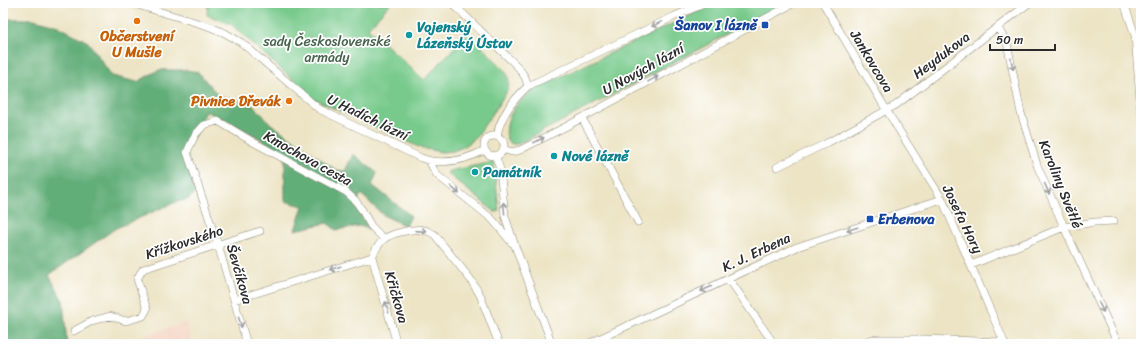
<svg xmlns="http://www.w3.org/2000/svg" width="1144" height="347" font-family="Sriracha,sans-serif">
  <style>
    .built { fill: #f4d3c0 }
    .green { fill: #78ca8c; stroke: #527a5c }
    .forest { fill: #62ae78; stroke: #466c52 }
    .lines { fill: none; stroke-linecap: round; stroke-linejoin: round }
    .street-casing { stroke: #8c8878; stroke-width: 8 }
    .street { stroke: #fff; stroke-width: 7 }
    .oneway { stroke: #a0a0a0 }
    .food-dot { fill: #e8710a; stroke: #fff; stroke-width: 1.5 }
    .transit-dot { fill: #1a4fb4; stroke: #fff; stroke-width: 1.5 }
    .culture-dot { fill: #0f9aa8; stroke: #fff; stroke-width: 1.5 }
    .labels { text-anchor: middle; stroke-width: 3.5; stroke-linejoin: round; paint-order: stroke }
    .transit-label { font-size: 14px; font-weight: bold; fill: #164399; stroke: #fff; text-anchor: end }
    .culture-label { font-size: 14px; font-weight: bold; fill: #0d838f; stroke: #fff; text-anchor: start }
    .food-label { font-size: 14px; font-weight: bold; fill: #c56008; stroke: #fff }
    .park-label { font-size: 14px; fill: #46634d; stroke: #fff }
    .street-label { font-size: 14px; fill: #2b2b2b; stroke: #fff }
  </style>
  <rect width="100%" height="100%" fill="#fff"/>
  <filter id="ink" filterUnits="userSpaceOnUse"><feTurbulence type="fractalNoise" baseFrequency=".025" numOctaves="2"/><feDisplacementMap in="SourceGraphic" scale="8" xChannelSelector="R" yChannelSelector="G"/><feConvolveMatrix kernelMatrix="1 2 1 2 8 2 1 2 1" color-interpolation-filters="sRGB"/></filter>
  <filter id="wash" filterUnits="userSpaceOnUse"><feTurbulence type="fractalNoise" baseFrequency=".012" numOctaves="4" result="noise"/><feDisplacementMap in="SourceGraphic" scale="16" xChannelSelector="R" yChannelSelector="G"/><feGaussianBlur stdDeviation="0.9" result="paint"/><feColorMatrix in="noise" values="0 0 0 0 0 0 0 0 0 0 0 0 0 0 0 0 0 1.4 0 .05"/><feComposite in="paint" operator="in"/></filter>
  <g filter="url(#wash)">
    <rect width="100%" height="100%" fill="#ede4c5"/>
    <path class="built" d="M186,322L192,344H127L126,342Z"/>
    <path class="green" d="M208,3H391L368,28L424,80L468,33L504,69C510,77 510,84 506,93L477,136L470,142L463,147L453,151L442,152L421,148L314,99L231,24L207,15Z
      M716,3H787L518,144H512L507,140C503,117 518,100 537,88Z
      M494,162L499,210L497,212H495L447,173L449,171Z"/>
    <path class="forest" d="M3,19H34L58,26L88,42L112,76L137,82L159,70H186L198,72L218,95L254,106L271,124L336,170L345,171L353,154L377,173L372,185L411,216L406,226L383,215L361,194L355,206L370,229L359,226L336,230L327,223L295,230L303,206L285,201V153L243,129L206,111L195,135L183,151L195,193L189,199L176,202L116,228L49,275L63,301L67,344H3Z"/>
  </g>
  <g filter="url(#ink)">
    <g class="lines">
      <defs>
        <path id="street" d="M131,3L208,26L225,33L242,43L319,109L421,158C443,166 464,161 485,150
          M452,3L518,67L525,77L528,86
          M823,3L887,111L942,199L1005,344
          M1124,3L1135,35L1141,113
          M998,28L1007,43L1021,113L1037,165L1064,227L1118,344
          M582,118L638,222
          M497,136C500,116 514,99 528,86L675,16L706,3
          M484 146a10 10 0 1 1 20 0a10 10 0 1 1-20 0Z
          M503,149L512,152L520,150L567,126L794,3
          M495,155L500,169L505,216L515,246L552,344
          M429,161L437,175L492,219L512,243
          M777,167L827,143L896,105L1029,3
          M372,257C375,250 378,245 383,240C390,233 415,228 425,230C428,231 431,233 434,234L471,280L480,295L499,344
          M372,257L397,344
          M971,265L1064,227L1095,222L1114,221
          M729,279L774,344
          M234,300L372,257
          M74,331L92,321L110,316L126,321L143,316L147,309L137,279L143,269L260,231
          M247,344L218,245L187,152L195,135L204,125L218,121L253,142L346,192L355,200L362,210L371,226L384,239
          M588,344L797,247L942,199
          M860,344L873,339H923L1004,342"/>
      </defs>
      <use href="#street" class="street-casing"/>
      <use href="#street" class="street"/>
    </g>
    <defs><path id="oneway-shaft" d="M-6 0H5M1.5-3L5.5 0L1.5 3" fill="none" stroke-width="1.6" stroke-linecap="round" stroke-linejoin="round"/></defs>
    <g class="oneway">
      <use href="#oneway-shaft" transform="translate(657 24) rotate(155)"/>
      <use href="#oneway-shaft" transform="translate(1012 64) rotate(78)"/>
      <use href="#oneway-shaft" transform="translate(653 79) rotate(-29)"/>
      <use href="#oneway-shaft" transform="translate(539 140) rotate(-27)"/>
      <use href="#oneway-shaft" transform="translate(1047 189) rotate(67)"/>
      <use href="#oneway-shaft" transform="translate(455 190) rotate(41)"/>
      <use href="#oneway-shaft" transform="translate(504 208) rotate(-96)"/>
      <use href="#oneway-shaft" transform="translate(852 229) rotate(162)"/>
      <use href="#oneway-shaft" transform="translate(421 231) rotate(4)"/>
      <use href="#oneway-shaft" transform="translate(335 268) rotate(163)"/>
      <use href="#oneway-shaft" transform="translate(706 289) rotate(156)"/>
      <use href="#oneway-shaft" transform="translate(387 307) rotate(-106)"/>
      <use href="#oneway-shaft" transform="translate(1101 307) rotate(65)"/>
      <use href="#oneway-shaft" transform="translate(240 322) rotate(73)"/>
    </g>
  </g>
  <g class="food-dot">
    <circle cx="137" cy="21" r="4"/>
    <circle cx="289" cy="101" r="4"/>
  </g>
  <g class="transit-dot">
    <rect x="761" y="21" width="8" height="8" rx="2"/>
    <rect x="866" y="215" width="8" height="8" rx="2"/>
  </g>
  <g class="culture-dot">
    <circle cx="409" cy="35" r="4"/>
    <circle cx="554" cy="156" r="4"/>
    <circle cx="475" cy="172" r="4"/>
  </g>
  <g class="labels">
    <g class="transit-label">
      <text x="757" y="30">Šanov I lázně</text>
      <text x="878" y="224" text-anchor="start">Erbenova</text>
    </g>
    <g class="culture-label">
      <text x="417" y="32">Vojenský<tspan x="417" dy="16">Lázeňský Ústav</tspan></text>
      <text x="562" y="161">Nové lázně</text>
      <text x="483" y="177">Památník</text>
    </g>
    <g class="food-label">
      <text x="137" y="41">Občerstvení<tspan x="137" dy="16">U Mušle</tspan></text>
      <text x="281" y="106" text-anchor="end">Pivnice Dřevák</text>
    </g>
    <g class="park-label">
      <text x="327" y="46">sady Československé<tspan x="327" dy="16">armády</tspan></text>
    </g>
    <g class="street-label">
      <text transform="translate(941 55) rotate(-37)" y="5">Heydukova</text>
      <text transform="translate(872 61) rotate(59)" y="5">Jankovcova</text>
      <text transform="translate(643 69) rotate(-29)" y="5">U Nových lázní</text>
      <text transform="translate(368 117) rotate(26)" y="5">U Hadích lázní</text>
      <text transform="translate(308 158) rotate(29)" y="5">Kmochova cesta</text>
      <text transform="translate(1061 184) rotate(68)" y="5">Karoliny Světlé</text>
      <text transform="translate(963 219) rotate(64)" y="5">Josefa Hory</text>
      <text transform="translate(184 242) rotate(-18)" y="5">Křížkovského</text>
      <text transform="translate(756 252) rotate(-25)" y="5">K. J. Erbena</text>
      <text transform="translate(240 274) rotate(74)" y="5">Ševčíkova</text>
      <text transform="translate(397 297) rotate(74)" y="5">Křičkova</text>
    </g>
  </g>
  <rect width="1144" height="347" fill="none" stroke="#fff" stroke-width="16"/>
  <path d="M990 44v6h65v-6" fill="none" stroke="#2b2b2b" stroke-width="2"/>
  <text x="996" y="44" font-size="12" fill="#2b2b2b" stroke="#ffffff" stroke-width="3" paint-order="stroke">50 m</text>
</svg>
